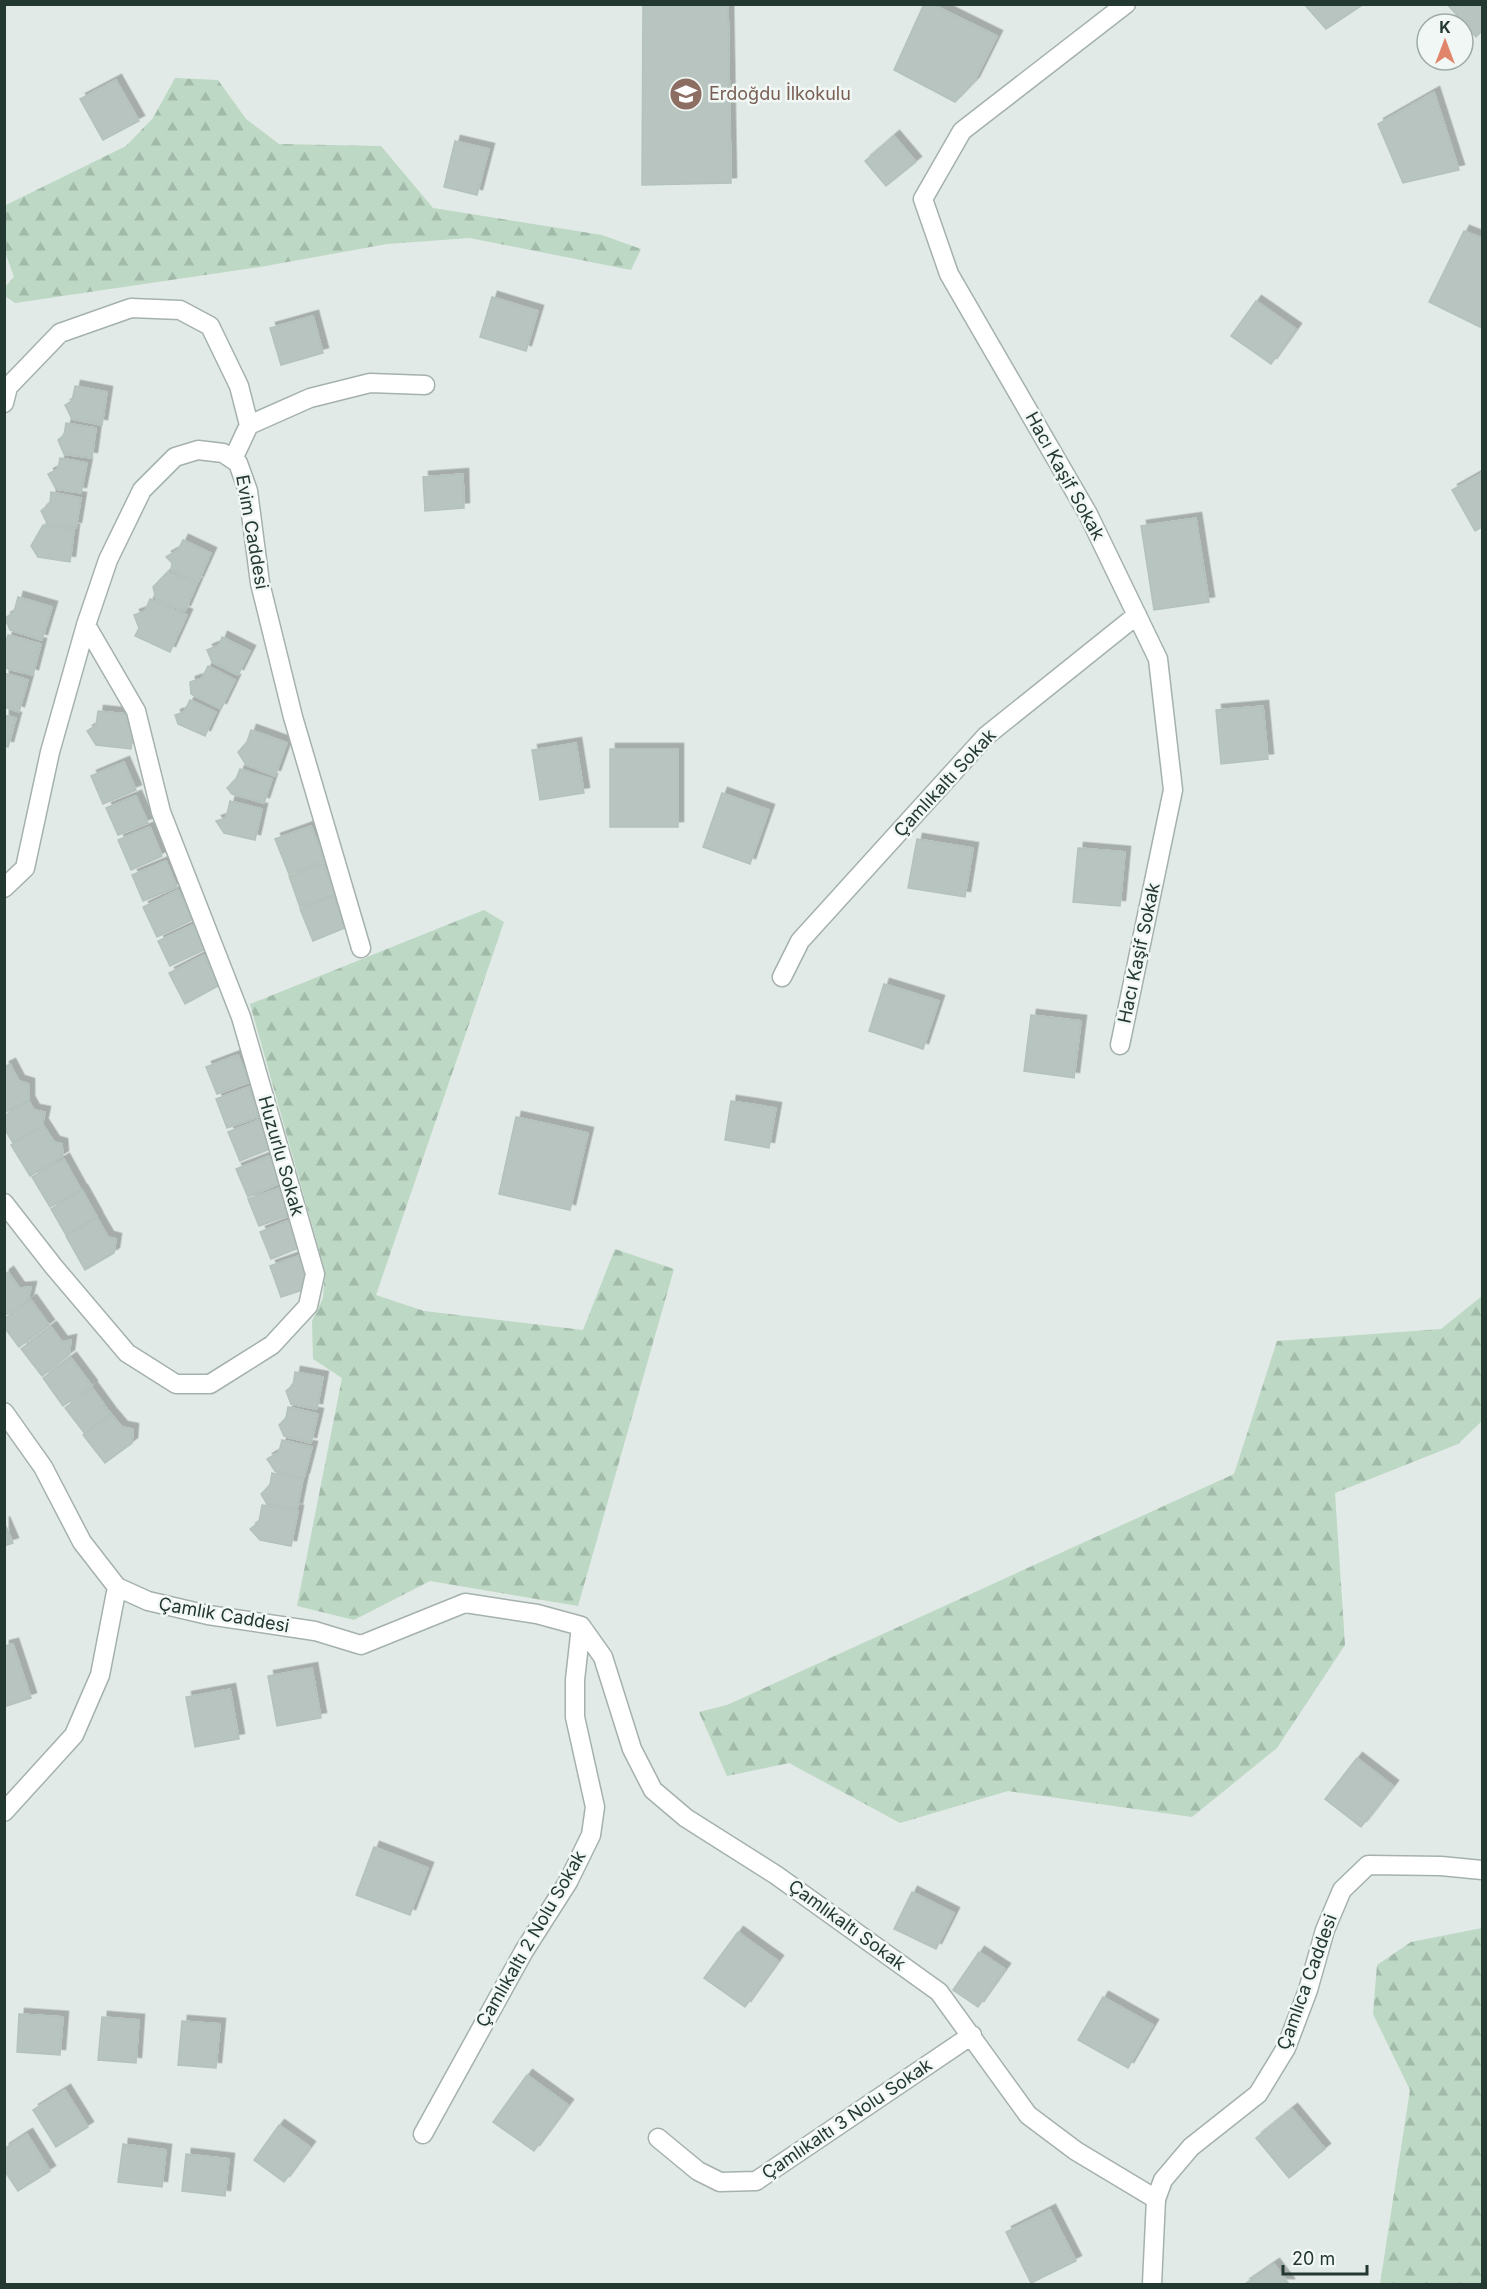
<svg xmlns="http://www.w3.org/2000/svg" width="1487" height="2289" font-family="Inter,sans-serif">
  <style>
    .forest { fill: url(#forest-firs) }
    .building { fill: #b7c4bf; stroke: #b4c2bc; stroke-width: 1.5; filter: url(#shadow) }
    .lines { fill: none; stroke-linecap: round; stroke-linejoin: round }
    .minor-casing { stroke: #a5b1ac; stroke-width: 21 }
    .tertiary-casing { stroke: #a5b1ac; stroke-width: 21 }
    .minor { stroke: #fff; stroke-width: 18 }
    .tertiary { stroke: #fff; stroke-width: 18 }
    .labels { text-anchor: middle; stroke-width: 5; stroke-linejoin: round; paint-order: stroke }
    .education-label { font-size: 18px; fill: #785e54; stroke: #f1f7f4; text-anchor: start }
    .street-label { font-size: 18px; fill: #243832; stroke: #f1f7f4 }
  </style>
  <defs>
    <pattern id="forest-firs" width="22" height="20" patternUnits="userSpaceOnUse" patternTransform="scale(1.5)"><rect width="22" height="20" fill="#bdd8c4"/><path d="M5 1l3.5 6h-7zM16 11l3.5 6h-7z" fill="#a2baa9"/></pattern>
    <filter id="shadow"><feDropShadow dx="5.5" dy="-5.5" stdDeviation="0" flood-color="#0004"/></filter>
  </defs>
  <rect width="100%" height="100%" fill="#e1eae6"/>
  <path class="forest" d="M175,78L218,80L246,119L279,144L381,146L433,208L602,235L641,249L631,270L470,238L387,244L260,267L15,303L5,296V287L14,277L5,252L6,205L126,146L153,118Z
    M484,910L504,922L376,1295L424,1311L583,1330L615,1249L674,1269L578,1606L430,1581L354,1620L297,1606L342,1378L313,1359L312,1321L323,1298L325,1271L250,1004Z
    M1482,1296V1421L1458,1444L1335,1493L1345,1645L1277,1748L1192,1817L1008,1791L900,1823L789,1763L727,1776L699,1712L727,1705L1234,1474L1277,1341L1441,1329Z
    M1482,1928V2284H1380L1410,2090L1373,2014L1377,1965L1411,1942Z"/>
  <path class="building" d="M643,4H728L731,183L642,185Z
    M924,4H932L997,36L974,82L955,102L894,70Z
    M1304,4H1364L1326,29Z
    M1447,4H1482V31L1476,37Z
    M116,80L139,121L103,140L80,99Z
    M1434,92L1459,170L1403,183L1378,124Z
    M894,136L916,162L886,186L865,161Z
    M455,141L489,149L477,195L444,187Z
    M1464,231L1482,238V328L1429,302Z
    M492,297L538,311L526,351L480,337Z
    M1256,301L1296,329L1271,364L1231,336Z
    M313,316L323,353L281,365L270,328Z
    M75,386L107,392L102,425L72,419L65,405L72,401Z
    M66,423L96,428L92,458L64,454L58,440L64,435Z
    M60,458L87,463L81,493L56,489L48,474L58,469Z
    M1482,473V527L1475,531L1452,490Z
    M463,474L464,508L425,511L423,477Z
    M51,492L81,498L76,528L47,523L41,511L50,503Z
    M1196,518L1209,602L1154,610L1141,526Z
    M43,525L74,530L70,562L38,557L31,546Z
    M183,540L211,553L198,582L171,570L172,563L166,557L178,550Z
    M168,572L197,584L185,611L156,599L153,587Z
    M18,597L52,607L42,640L10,630L5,618L14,612Z
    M150,599L187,615L170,652L135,636L139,628L134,615L145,611Z
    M8,635L41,644L33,675L4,668V648Z
    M222,637L250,651L238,675L212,662L207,650L219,645Z
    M208,666L235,680L221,709L191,694L190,682L202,678Z
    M4,673L28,680L19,712L4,707Z
    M190,700L216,712L205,736L178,724L175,715L184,712Z
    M1263,706L1268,759L1221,764L1216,710Z
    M98,711L135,715L131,749L96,745L87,731L96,725Z
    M4,715L16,718L8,747L4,746Z
    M251,730L287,743L275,776L246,765L238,752L247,742Z
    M576,743L584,793L540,800L532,750Z
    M610,749H678V827H610Z
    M124,762L136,790L103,804L91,776Z
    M240,769L272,779L264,803L232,794L227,788L236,779Z
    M722,793L769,810L750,864L703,847Z
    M136,796L148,823L118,835L106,808Z
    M230,801L262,809L255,840L224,833L216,821L226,818Z
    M311,826L325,861L289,874L275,839Z
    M150,827L162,856L131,870L118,840Z
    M917,839L973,848L965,897L908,888Z
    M1078,848L1125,852L1120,906L1073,902Z
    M166,861L177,887L143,901L132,875Z
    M324,864L335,894L300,907L289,876Z
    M178,890L192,920L157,937L143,907Z
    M334,896L347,927L313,941L300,909Z
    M195,924L206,949L170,966L158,941Z
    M204,955L220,985L185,1004L169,973Z
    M884,984L939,1001L923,1049L869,1031Z
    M1031,1015L1081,1021L1074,1078L1024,1071Z
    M238,1055L249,1082L217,1094L206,1067Z
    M10,1064L19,1081L29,1084V1100L4,1113V1067Z
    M249,1087L261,1116L227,1128L216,1099Z
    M29,1101L34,1110L45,1112L42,1126L13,1143L4,1128V1116Z
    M731,1101L776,1108L769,1148L725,1140Z
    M516,1117L588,1133L570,1210L499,1194Z
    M261,1119L272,1148L240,1161L228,1132Z
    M43,1125L54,1142L62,1144L63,1156L30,1176L11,1145Z
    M272,1155L283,1182L248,1197L236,1169Z
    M64,1159L81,1190L50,1207L32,1177Z
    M280,1188L290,1215L259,1226L248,1199Z
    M82,1190L97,1217L66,1235L51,1209Z
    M97,1218L108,1237L116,1239L114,1253L85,1270L66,1236Z
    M290,1220L301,1247L271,1259L260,1232Z
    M301,1255L312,1287L281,1297L270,1266Z
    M8,1272L19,1288L31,1287L28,1300L4,1316V1275Z
    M31,1300L49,1325L19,1347L4,1327V1319Z
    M51,1327L62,1342L71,1340L69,1355L42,1376L21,1349Z
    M71,1358L92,1386L63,1406L43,1378Z
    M295,1372L323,1377L317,1409L291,1404L286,1391L293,1385Z
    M92,1388L111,1414L85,1434L65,1408Z
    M288,1407L318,1414L311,1443L284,1436L279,1425L286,1418Z
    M111,1414L122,1427L133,1429L132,1443L105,1463L83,1435Z
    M282,1440L312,1447L304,1478L275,1471L267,1459L279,1452Z
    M272,1473L303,1479L297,1509L267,1504L261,1494L270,1485Z
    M262,1505L298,1511L291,1546L260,1540L250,1529L259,1522Z
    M4,1522L13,1543L4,1546Z
    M13,1644L31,1698L4,1707V1646Z
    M312,1668L321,1718L277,1726L268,1676Z
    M230,1689L239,1739L195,1747L186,1697Z
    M1357,1758L1393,1786L1361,1827L1325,1799Z
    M374,1847L428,1868L410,1915L356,1895Z
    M912,1892L954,1913L936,1949L894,1929Z
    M738,1932L778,1961L745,2007L704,1978Z
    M979,1952L1005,1969L978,2007L953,1990Z
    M1103,1997L1153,2025L1128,2068L1078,2040Z
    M19,2014L63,2017L60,2055L17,2052Z
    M102,2017L139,2020L136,2063L98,2060Z
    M182,2021L220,2024L216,2068L178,2065Z
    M527,2075L568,2105L534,2151L493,2122Z
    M65,2090L88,2127L56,2147L33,2110Z
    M1292,2109L1325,2149L1289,2178L1256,2138Z
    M279,2125L310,2147L284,2182L254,2160Z
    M27,2134L50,2171L18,2191L4,2170V2149Z
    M123,2144L166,2150L162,2187L118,2182Z
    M186,2154L229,2159L225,2196L182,2191Z
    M1050,2210L1076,2261L1031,2283L1006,2232Z
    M1274,2264L1289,2284H1245Z"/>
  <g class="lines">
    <defs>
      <path id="minor" d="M4,403L8,387L60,333L131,308L180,310L210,326L239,386L249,425L233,459
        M249,425L310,398L370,383L425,385
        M4,888L25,868L50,752L86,625L108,560L142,490L175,457L198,450L223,453L238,463L248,491L260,583L293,717L361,948
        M782,977L800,941L986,736L1137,615
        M1120,1045L1173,790L1158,659L1088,514L949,274L923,199L962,131L1126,4
        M4,1203L54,1267L127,1353L176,1384H210L272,1345L308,1306L315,1274L241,1017L161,812L136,711L86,625
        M4,1412L43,1467L82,1542L117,1587L148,1601L208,1615L315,1631L361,1645L465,1603L537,1614L581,1626
        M581,1626L603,1657L632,1749L653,1790L686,1818L776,1875L939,1992L1028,2115L1076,2151L1156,2199
        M4,1812L74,1735L100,1675L117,1587
        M423,2134L524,1951L568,1882L591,1835L595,1807L575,1717V1680L581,1626
        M658,2138L698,2171L720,2182L756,2181L972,2035"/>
      <path id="tertiary" d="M1152,2284L1156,2199L1163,2180L1191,2147L1258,2094L1286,2048L1308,1990L1325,1930L1342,1890L1368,1865L1441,1866L1482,1870"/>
    </defs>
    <use href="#minor" class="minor-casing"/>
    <use href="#tertiary" class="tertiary-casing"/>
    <use href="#minor" class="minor"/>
    <use href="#tertiary" class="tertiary"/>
  </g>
  <defs>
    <symbol id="school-disc" viewBox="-11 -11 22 22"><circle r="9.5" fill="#8d6e63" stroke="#f1f7f4"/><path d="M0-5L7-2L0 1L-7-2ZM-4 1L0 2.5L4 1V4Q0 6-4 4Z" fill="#fff"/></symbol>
  </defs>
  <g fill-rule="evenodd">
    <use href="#school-disc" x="667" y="75" width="38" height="38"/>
  </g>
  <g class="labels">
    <g class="education-label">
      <text x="709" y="100">Erdoğdu İlkokulu</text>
    </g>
    <g class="street-label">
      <text transform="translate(1065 476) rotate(61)" y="6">Hacı Kaşif Sokak</text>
      <text transform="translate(252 532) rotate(80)" y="6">Evim Caddesi</text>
      <text transform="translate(945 783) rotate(-47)" y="6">Çamlıkaltı Sokak</text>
      <text transform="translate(1139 953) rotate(-78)" y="6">Hacı Kaşif Sokak</text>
      <text transform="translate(281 1156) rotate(74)" y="6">Huzurlu Sokak</text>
      <text transform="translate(224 1615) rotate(10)" y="6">Çamlık Caddesi</text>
      <text transform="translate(847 1925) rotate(36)" y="6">Çamlıkaltı Sokak</text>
      <text transform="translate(531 1939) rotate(-60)" y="6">Çamlıkaltı 2 Nolu Sokak</text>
      <text transform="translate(1307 1982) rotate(-70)" y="6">Çamlıca Caddesi</text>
      <text transform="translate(847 2119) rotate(-34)" y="6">Çamlıkaltı 3 Nolu Sokak</text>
    </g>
  </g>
  <rect width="1487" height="2289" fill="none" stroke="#243832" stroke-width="12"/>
  <g transform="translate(1445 42)"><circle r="28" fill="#f1f7f4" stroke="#9faba6" stroke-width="1.5"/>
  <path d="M0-4.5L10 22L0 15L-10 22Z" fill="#e08569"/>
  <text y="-9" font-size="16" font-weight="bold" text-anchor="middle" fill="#243832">K</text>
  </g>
  <path d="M1283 2265v9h84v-9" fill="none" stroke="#243832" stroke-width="3"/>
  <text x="1292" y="2265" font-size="18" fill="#243832" stroke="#f1f7f4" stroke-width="4.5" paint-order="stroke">20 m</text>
</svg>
